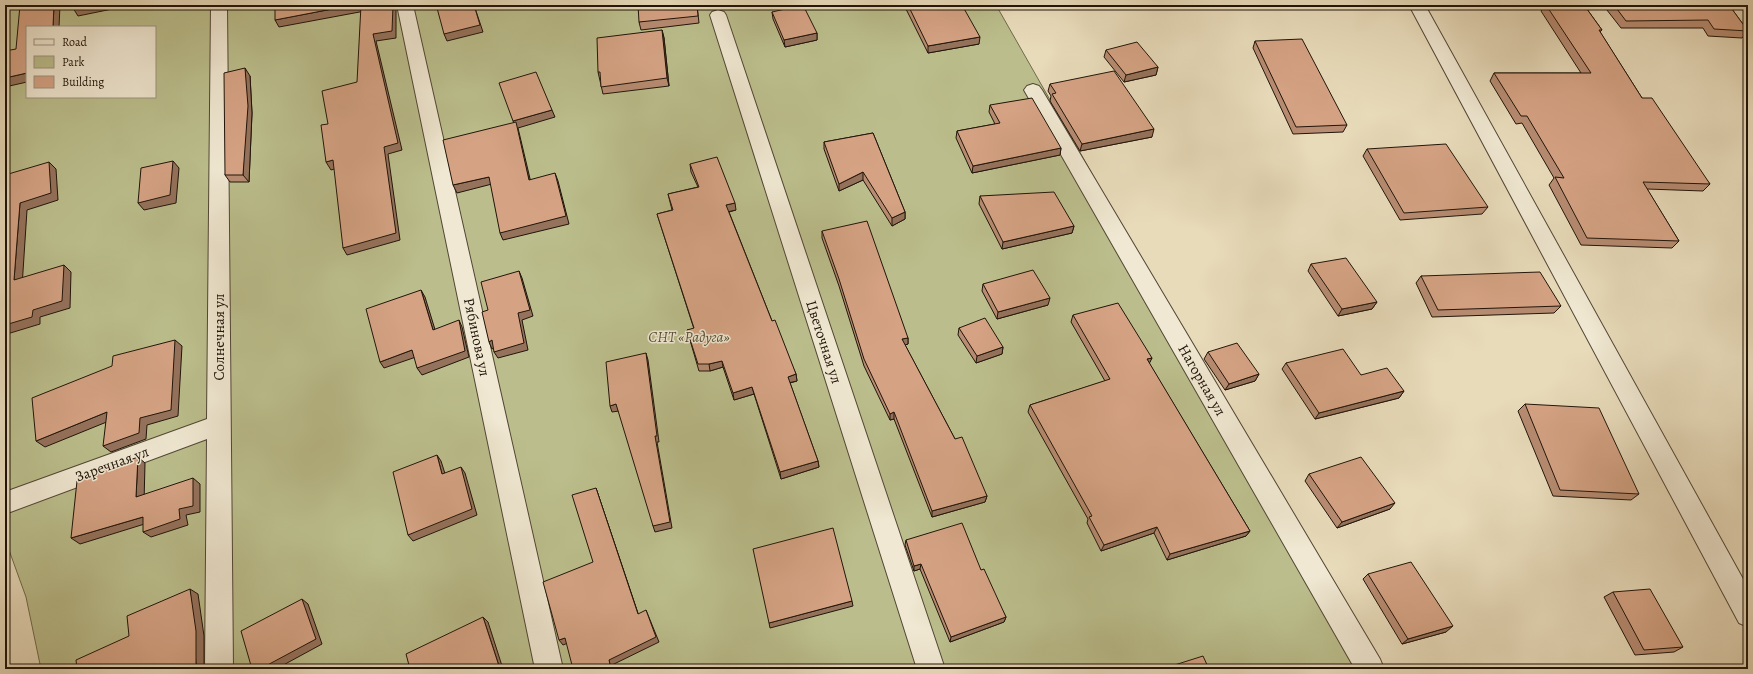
<svg xmlns="http://www.w3.org/2000/svg" width="1753" height="674" font-family="Alegreya,serif">
  <style>
    .green { fill: #bbbe8c; stroke: #6e694a; fill-rule: evenodd }
    .lines { fill: none; stroke-linecap: round; stroke-linejoin: round }
    .street-casing { stroke: #524635; stroke-width: 2 }
    .street { fill: #f0e8d2; fill-rule: evenodd }
    .wall { fill: #b78c72; stroke: #201409 }
    .shaded-wall { fill: #95725c; stroke: #201409 }
    .building { fill: #d5a384; stroke: #201409 }
    .labels { text-anchor: middle; stroke-width: 3; stroke-linejoin: round; paint-order: stroke }
    .street-label { font-size: 15px; fill: #201409; stroke: #f0e8d2 }
    .park-label { font-size: 15px; font-style: italic; fill: #565037; stroke: #f0e8d2 }
  </style>
  <rect width="100%" height="100%" fill="#e8dbba"/>
  <filter id="stains"><feTurbulence type="fractalNoise" baseFrequency=".005" numOctaves="4"/><feColorMatrix values="0 0 0 0 .2 0 0 0 0 .09 0 0 0 0 .02 0 0 0 .5 -.17"/></filter>
  <radialGradient id="worn" r=".72"><stop offset=".6" stop-color="#630" stop-opacity="0"/><stop offset="1" stop-color="#630" stop-opacity=".3"/></radialGradient>
  <path class="green" d="M5,5H996L1374,669H41L26,597L5,539ZM27,27H155V97H27Z"/>
  <g class="lines">
    <defs>
      <path id="street" d="M211,5H227L233,669H205L207,439L5,514V492L207,419Z
        M397,5H413L563,669H535Z
        M1409,5H1425L1748,588V627L1739,623Z
        M718,10L724,12L726,15L945,669H917L710,15L712,12Z
        M1033,84L1039,86L1042,90L1380,659L1384,669H1355L1024,90L1027,86Z"/>
    </defs>
    <use href="#street" class="street-casing"/>
    <use href="#street" class="street"/>
  </g>
  <path class="wall" d="M697,5L699,23L641,30L639,22Z
    M904,5H962L979,44L928,53Z
    M1545,5H1584L1602,30L1600,32L1642,98L1710,184L1703,191L1647,189L1679,241L1672,248L1581,245L1549,185L1554,178L1522,123L1516,124L1490,81L1494,73H1581L1541,11Z
    M1603,5H1729L1748,31L1742,38L1708,36L1703,28H1621Z
    M772,12L817,33V40L785,47L773,19Z
    M662,30L664,38L669,86L603,94L598,72Z
    M1255,41L1347,125L1343,132L1293,134L1253,48Z
    M1106,50L1158,67L1156,75L1124,82L1104,57Z
    M250,76L252,113L249,182H230L225,175Z
    M1050,84L1152,137L1080,151L1050,101L1051,96L1048,91Z
    M990,105L1061,148L1060,155L972,173L956,138L957,131L995,124L989,112Z
    M873,133L905,212V219L892,226L863,180L839,191L824,149V142Z
    M1367,149L1488,207L1482,214L1400,220L1363,156Z
    M690,164L736,210L729,212L772,321L796,374L797,381L790,383L818,461L819,467L781,479L754,394L734,400L723,367L710,371H699L687,330L694,329L657,214L672,210L668,194L698,187L691,172Z
    M980,196L1074,226L1072,233L1002,249L979,204Z
    M822,231L908,338V344L905,345L955,439L987,496L985,502L932,517L894,419L890,420L864,366L839,286L822,238Z
    M1311,264L1377,302L1372,309L1338,316L1308,271Z
    M1421,276L1561,306L1554,313L1432,317L1416,283Z
    M983,284L1048,305L997,319L982,291Z
    M1073,315L1152,358L1149,363L1250,531L1246,536L1167,560L1154,533L1101,551L1087,523L1088,519L1028,412L1030,405L1105,381L1071,322Z
    M959,328L1003,347L1002,354L976,363L958,335Z
    M1208,352L1259,374L1255,381L1225,390L1204,359Z
    M1286,363L1361,375L1404,391L1399,398L1315,419L1282,369Z
    M1525,404L1639,494L1631,500L1553,496L1518,411Z
    M1309,474L1390,509L1337,528L1305,481Z
    M906,540L981,570L1006,617L1004,622L950,642L920,569L914,571L905,545Z
    M1368,574L1446,632L1402,644L1363,579Z
    M1613,592L1683,647L1674,652L1635,655L1604,597Z"/>
  <path class="shaded-wall" d="M54,5H60L59,27H53Z
    M89,5H132L78,16L73,8Z
    M353,5H362L365,11L279,27L275,20Z
    M393,5H396V38L376,41L402,150L388,154L400,240L347,255L343,248L384,147L373,34Z
    M474,5L483,32L447,41L444,34Z
    M662,30L664,38L669,86L667,78Z
    M817,33V40L785,47L784,40Z
    M980,37L979,44L928,53V46Z
    M1158,67L1156,75L1124,82L1126,75Z
    M245,68L250,76L252,113L249,182L243,175Z
    M27,73V82L5,87V78Z
    M552,110L555,117L518,128L532,187L529,180L516,129L513,121Z
    M1154,129L1152,137L1080,151L1082,144Z
    M1061,148L1060,155L972,173L973,166Z
    M333,160L338,168L331,170L326,162Z
    M173,161L179,168L176,203L144,210L138,203Z
    M49,162L56,169L58,200L27,210L22,287L14,280L20,203Z
    M863,172V180L839,191V184Z
    M555,173L558,181L569,224L503,240L500,233Z
    M489,177L492,184L457,193L453,185Z
    M735,203L736,210L727,212L726,205Z
    M905,212V219L892,226V218Z
    M1074,226L1072,233L1002,249L1003,242Z
    M64,265L71,272L70,308L40,317V324L7,334L5,332V325L33,310Z
    M519,271L522,278L533,316L522,320L528,350L498,358L494,352L518,313Z
    M421,290L425,297L437,336L433,330Z
    M1050,298L1048,305L997,319L998,312Z
    M1377,302L1372,309L1338,316L1342,309Z
    M459,320L462,327L469,357L422,375L417,368Z
    M908,338V344L902,346V339Z
    M175,340L182,346L178,416L147,425L146,439L111,452L103,446L140,418Z
    M492,340L496,347L492,349L489,342Z
    M1003,347L1002,354L976,363L977,356Z
    M412,350L416,357L384,368L380,362Z
    M646,353L648,360L659,442H657L672,528L655,532L653,526L655,436Z
    M1152,358L1149,364L1147,359Z
    M722,361L723,367L710,371L709,364Z
    M796,374L797,381L788,383V377Z
    M1259,374L1255,381L1225,390L1229,384Z
    M752,387L754,394L734,400L733,393Z
    M1404,391L1399,398L1315,419L1319,413Z
    M616,404L619,411L612,412L610,406Z
    M107,412L114,419L45,447L36,441Z
    M894,412V419L890,420V414Z
    M437,455L441,461L447,480L442,474Z
    M138,457L145,463L144,503L136,497Z
    M818,461L819,467L781,479L780,472Z
    M461,467L465,473L477,515L413,541L408,535Z
    M193,478L200,484V512L186,515L188,525L151,537L143,532L179,509Z
    M596,488L598,494L640,619L638,614Z
    M987,496L985,502L932,517V511Z
    M1395,503L1390,509L1337,528L1342,522Z
    M143,517L151,522L80,544L71,538Z
    M1157,527L1154,533L1101,551L1104,545Z
    M1250,531L1246,536L1167,560L1170,554Z
    M921,564L920,569L914,571V566Z
    M190,589L198,594L204,636V667L206,669H201L196,664Z
    M302,599L308,604L322,644L276,669H260Z
    M852,601L853,606L770,628L769,623Z
    M646,610L659,642L612,665L613,669H611L609,660Z
    M483,617L488,622L503,669H500Z
    M1006,617L1004,622L950,642L951,637Z
    M1453,626L1446,632L1402,644L1408,639Z
    M565,638L568,643L563,645L559,640Z"/>
  <path class="building" d="M20,5H54L53,27H27V73L5,78V51L16,49Z
    M73,5H89L73,8Z
    M275,5H353L275,20Z
    M361,5H393L392,31L373,34L398,143L384,147L396,233L343,248L333,160L326,162L321,125L328,124L322,91L357,82Z
    M449,5H474L480,25L444,34L437,8Z
    M638,5H697L698,16L639,22Z
    M803,5L817,33L784,40L772,12Z
    M908,5H962L980,37L928,46Z
    M1546,5H1584L1602,30H1599L1642,98H1652L1710,184L1643,182L1679,241L1587,238L1555,177L1564,178L1527,116H1521L1494,73H1591Z
    M1614,5H1729L1748,31L1714,29L1708,20L1626,21Z
    M662,30L667,78L601,87L600,72H598L597,38Z
    M1302,39L1347,125L1296,127L1255,41Z
    M1137,42L1158,67L1126,75L1106,50Z
    M245,68L248,106L243,175H225L224,73Z
    M1114,71L1154,129L1082,144L1052,94L1056,93L1050,84Z
    M536,72L552,110L513,121L499,83Z
    M1032,98L1061,148L973,166L957,131L1000,123L990,105Z
    M516,122L529,180L555,173L566,216L500,233L489,177L453,185L443,140Z
    M873,133L905,212L892,218L863,172L839,184L824,142Z
    M1446,144L1488,207L1404,213L1367,149Z
    M717,157L735,203L726,205L772,321L775,320L796,374L788,377L818,461L780,472L752,387L733,393L722,361L709,364H698L687,330L694,328L657,214L673,210L668,194L699,187L690,164Z
    M173,161L170,195L138,203L141,168Z
    M49,162L51,193L20,203L14,280L64,265L62,301L33,310L32,317L5,325V175Z
    M1054,192L1074,226L1003,242L980,196Z
    M867,221L908,338L902,339L955,439L962,437L987,496L932,511L894,412L890,414L864,359L839,279L822,231Z
    M1346,258L1377,302L1342,309L1311,264Z
    M1033,270L1050,298L998,312L983,284Z
    M519,271L530,310L518,313L524,343L494,352L492,340L489,342L482,312L488,310L481,282Z
    M1540,272L1561,306L1438,310L1421,276Z
    M421,290L433,330L459,320L465,351L417,368L412,350L380,362L366,309Z
    M1118,303L1152,358L1147,359L1250,531L1170,554L1157,527L1104,545L1089,517L1092,516L1030,405L1110,379L1073,315Z
    M985,318L1003,347L977,356L959,328Z
    M175,340L171,410L140,418L139,433L103,446L107,412L36,441L32,398L112,366L113,356Z
    M1237,343L1259,374L1229,384L1208,352Z
    M1343,349L1361,375L1387,368L1404,391L1319,413L1286,363Z
    M646,353L657,436H655L670,522L653,526L616,404L610,406L606,362Z
    M1525,404L1599,408L1639,494L1560,490Z
    M437,455L442,474L461,467L472,509L408,535L393,472Z
    M138,457L136,497L193,478V506L179,509L180,519L143,532V517L71,538L77,481L100,473V471Z
    M1361,457L1395,503L1342,522L1309,474Z
    M596,488L638,614L646,610L656,637L609,660L611,669H573L565,638L559,640L543,582L593,562L572,495Z
    M962,523L981,570L984,569L1006,617L951,637L921,564L914,566L906,540Z
    M833,528L852,601L769,623L753,549Z
    M1411,562L1453,626L1408,639L1368,574Z
    M190,589L196,631V664L201,666V669H77L76,660L129,636L127,616Z
    M1650,589L1683,647L1644,650L1613,592Z
    M302,599L316,639L260,669H252L241,631Z
    M483,617L500,669H410L406,654Z
    M1203,656L1209,669H1162Z"/>
  <g class="labels">
    <g class="street-label">
      <text transform="translate(219 337) rotate(-90)" y="5">Солнечная ул</text>
      <text transform="translate(477 337) rotate(78)" y="5">Рябинова ул</text>
      <text transform="translate(824 342) rotate(72)" y="5">Цветочная ул</text>
      <text transform="translate(1202 380) rotate(60)" y="5">Нагорная ул</text>
      <text transform="translate(112 464) rotate(-20)" y="5">Заречная ул</text>
    </g>
    <g class="park-label">
      <text x="689" y="342">СНТ «Радуга»</text>
    </g>
  </g>
  <rect width="1753" height="674" fill="none" stroke="#e8dbba" stroke-width="20"/>
  <rect x="6" y="6" width="1741" height="662" fill="none" stroke="#201409" stroke-width="2"/>
  <rect x="10" y="10" width="1733" height="654" fill="none" stroke="#201409"/>
  <rect x="26" y="26" width="130" height="72" fill="#f0e8d2" stroke="#9d9382"/>
  <rect x="34" y="39" width="20" height="6" fill="#f0e8d2" stroke="#9d9382"/>
  <text x="62" y="46" font-size="12" fill="#201409">Road</text>
  <rect x="34" y="56" width="20" height="12" fill="#bbbe8c" stroke="#9d9382"/>
  <text x="62" y="66" font-size="12" fill="#201409">Park</text>
  <rect x="34" y="76" width="20" height="12" fill="#d5a384" stroke="#9d9382"/>
  <text x="62" y="86" font-size="12" fill="#201409">Building</text>
  <rect width="100%" height="100%" filter="url(#stains)"/>
  <rect width="100%" height="100%" fill="url(#worn)"/>
</svg>
